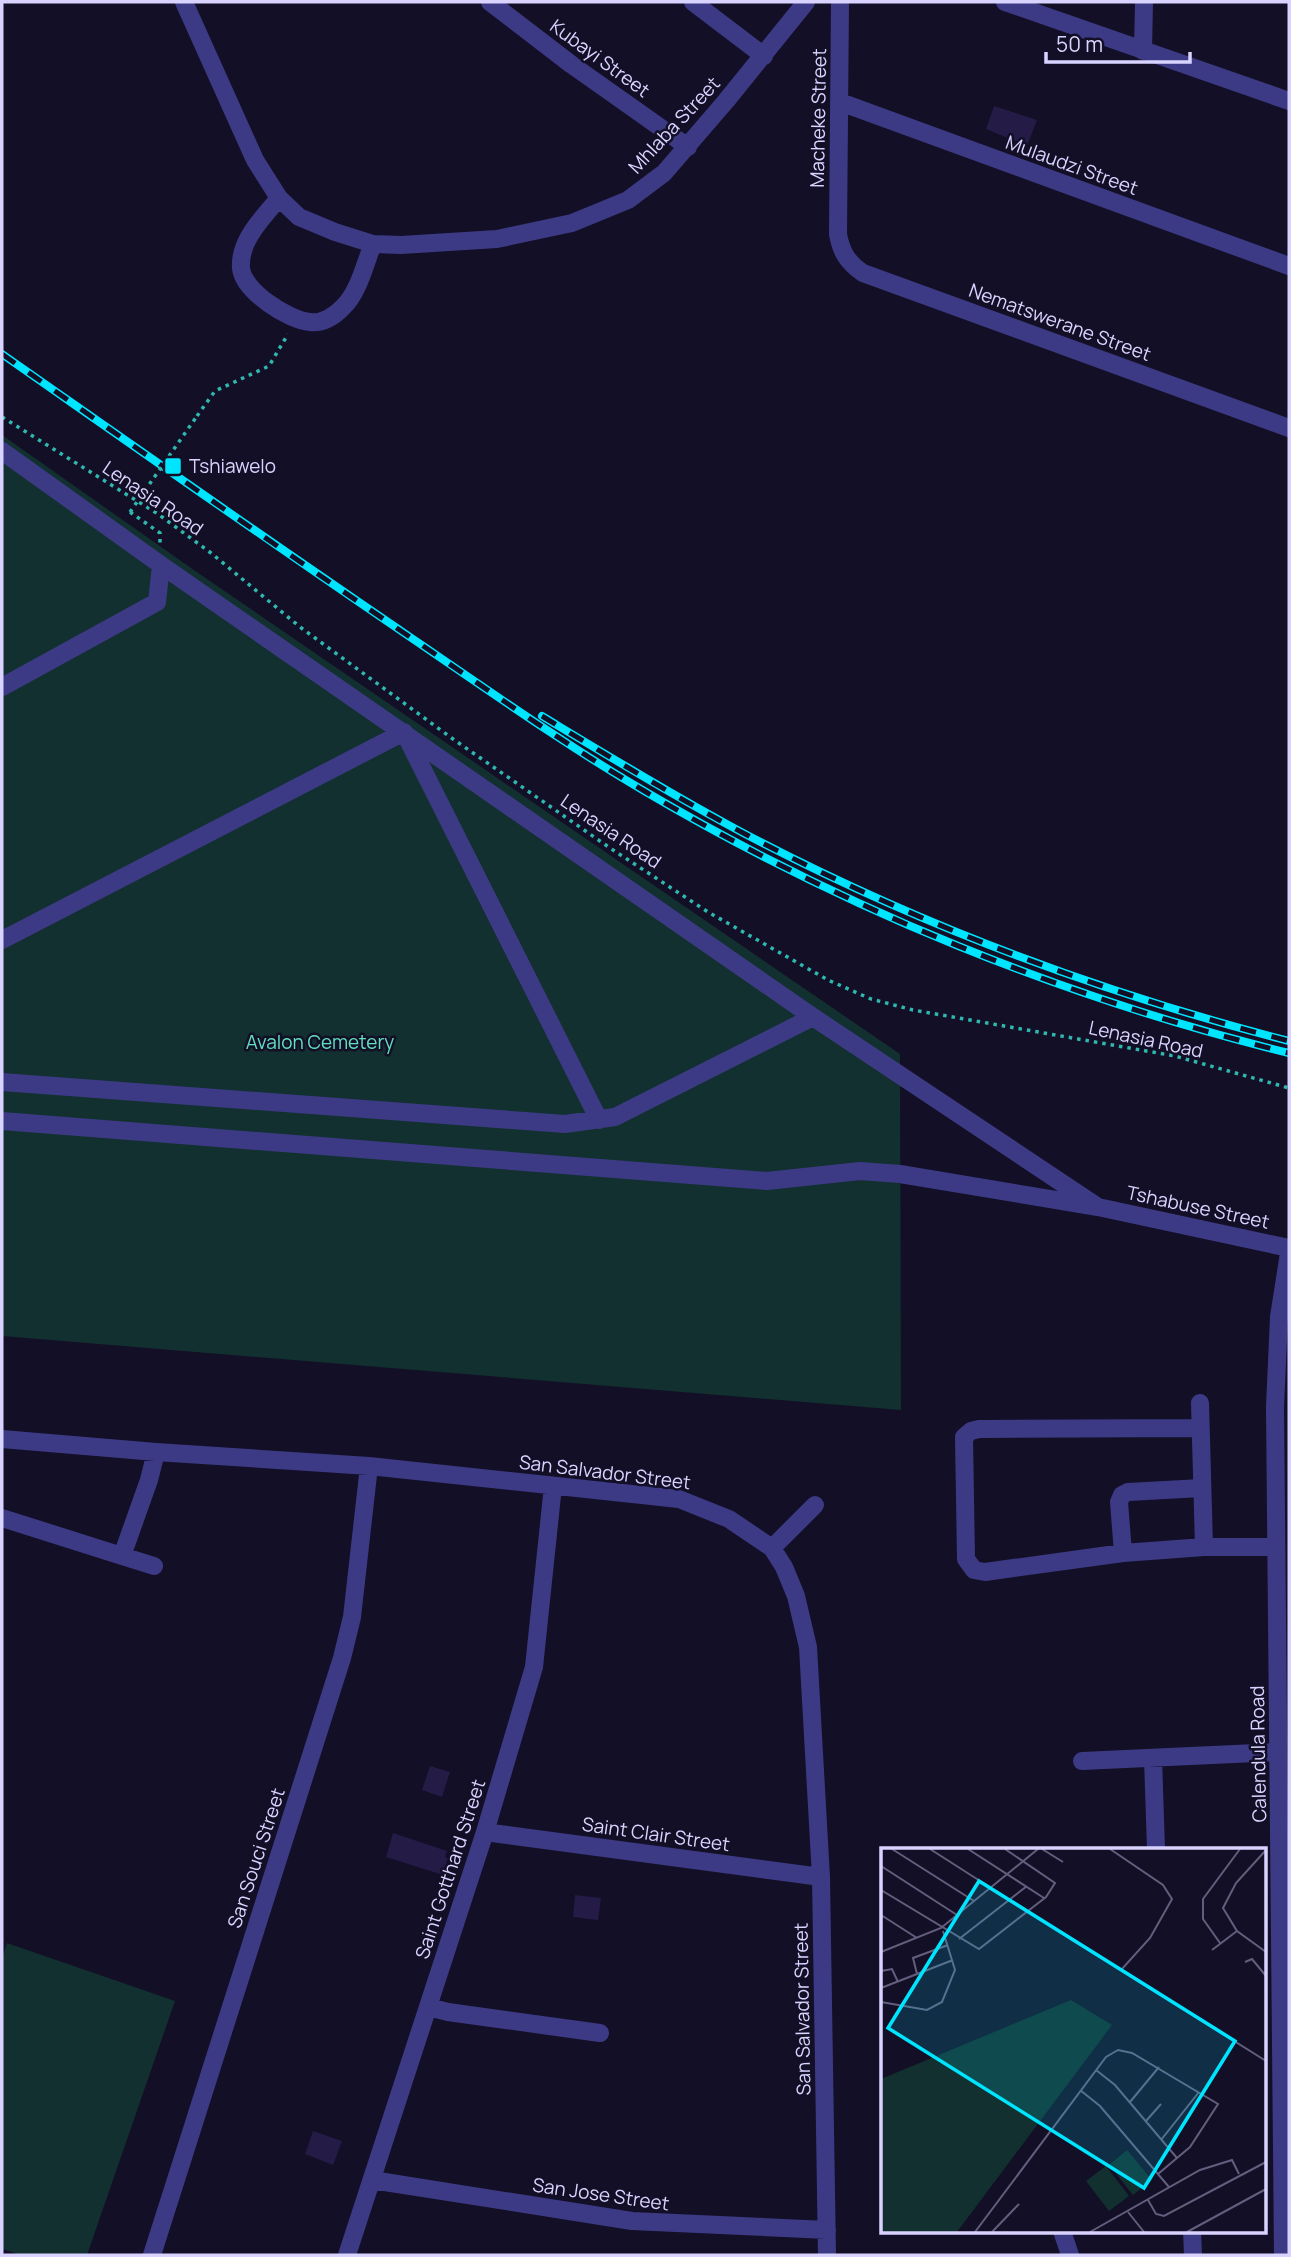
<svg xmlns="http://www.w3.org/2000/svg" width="1291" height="2257" font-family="Manrope,sans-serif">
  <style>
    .green { fill: #12302f }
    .building { fill: #241b47 }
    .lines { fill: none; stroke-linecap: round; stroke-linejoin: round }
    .path { stroke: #2fb8b0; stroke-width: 3.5; stroke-dasharray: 3.5 5; stroke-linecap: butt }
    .minor { stroke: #3d3a85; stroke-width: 18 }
    .rail-casing { stroke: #00e5ff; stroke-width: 8 }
    .rail { stroke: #130f26; stroke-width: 5; stroke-dasharray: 16; stroke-linecap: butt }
    .path-bridge { stroke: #2fb8b0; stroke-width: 3.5; stroke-dasharray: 3.5 5; stroke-linecap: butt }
    .poi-dot { fill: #00e5ff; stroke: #130f26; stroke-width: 2.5 }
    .labels { text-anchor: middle; stroke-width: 5; stroke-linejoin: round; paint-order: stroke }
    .street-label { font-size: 19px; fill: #d9d4ff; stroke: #130f26 }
    .poi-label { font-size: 19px; fill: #d9d4ff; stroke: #130f26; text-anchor: start }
    .park-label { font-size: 19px; fill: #5fe0c0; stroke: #130f26 }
    .inset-road { fill: none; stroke: #625e7d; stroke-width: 2 }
    .view { fill: #00e5ff; fill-opacity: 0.15; stroke: #00e5ff; stroke-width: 3.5 }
    .inset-edge { fill: none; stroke: #d9d4ff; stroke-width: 3.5 }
  </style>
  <rect width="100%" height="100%" fill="#130f26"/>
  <path class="green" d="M2,435L191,568L900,1054L901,1410L2,1336Z
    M7,1943L175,2001L87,2255H21L2,2249V1958Z"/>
  <path class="building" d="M994,106L1037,120L1027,146L986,129Z
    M430,1766L450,1772L442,1797L422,1790Z
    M393,1833L447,1851L445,1857L448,1858L443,1875L386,1857Z
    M575,1895L601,1898L598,1920L573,1917Z
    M313,2131L342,2141L333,2165L305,2154Z"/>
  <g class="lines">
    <path class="path" d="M197,416L215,391L269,366L288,334
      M2,417L158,514L211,553L300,627L453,739L610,848L708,912L828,980L871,999L913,1010L1175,1056L1289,1088
      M130,512L160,533V543"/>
    <path class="minor" d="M184,2L255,160L279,198L299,217L335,232L373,244L401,245L497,239L572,223L628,200L664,173L726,101L806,2
      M490,2L572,65L688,147
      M693,2L764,56
      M840,2L838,234C841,252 848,263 863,273L1289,428
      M1005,2L1289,101
      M1143,51L1144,2
      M840,102L1289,266
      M279,198C263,218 239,240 241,268C243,291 288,320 310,322C322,324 335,316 343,307C359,292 365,263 373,244
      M2,451L161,565L813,1017L1098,1207
      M2,687L157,602L161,565
      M2,940L404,732L599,1120
      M2,1082L565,1124L615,1117L813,1017
      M2,1121L767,1181L860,1171L900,1174L1098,1207L1289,1248
      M1200,1403L1204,1547
      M1200,1428L979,1429L971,1431L964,1437L966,1559L974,1570L985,1572L1123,1553L1204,1547H1276
      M2,1439L156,1452L369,1466L679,1499L729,1519L772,1548L784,1567L796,1596L808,1647L821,1877L827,2255
      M2,1518L122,1556L149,1480L156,1452
      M772,1548L815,1505
      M1123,1553L1119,1502L1122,1495L1128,1492L1202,1488
      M122,1556L154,1566
      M1153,1758L1156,1849
      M1082,1761L1278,1752
      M485,1832L821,1877
      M428,2007L448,2012L600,2033
      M372,2180L632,2221L827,2230
      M1062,2231L1070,2255
      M1192,2231L1193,2255
      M152,2255L342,1658L352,1617L369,1466
      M347,2255L485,1832L534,1667L553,1486
      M1283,2255L1275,1407L1279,1317L1289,1253"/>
    <defs>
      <path id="rail" d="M2,354C138,449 273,544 410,637C488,690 564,744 646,792C845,909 1064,998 1289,1053
        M542,716C610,757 677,798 747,835C919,925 1101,993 1289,1041"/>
    </defs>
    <use href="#rail" class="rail-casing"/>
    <use href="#rail" class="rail"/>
    <path class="path-bridge" d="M130,512L197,416"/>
  </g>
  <rect class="poi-dot" x="164" y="457" width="18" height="18" rx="3.5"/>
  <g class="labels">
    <g class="street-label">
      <text transform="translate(600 58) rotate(36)" y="7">Kubayi Street</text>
      <text transform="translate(818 118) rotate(-89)" y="7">Macheke Street</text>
      <text transform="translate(674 125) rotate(-47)" y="7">Mhlaba Street</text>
      <text transform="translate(1072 165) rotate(20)" y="7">Mulaudzi Street</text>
      <text transform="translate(1060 322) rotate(20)" y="7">Nematswerane Street</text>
      <text transform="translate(153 498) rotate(34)" y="7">Lenasia Road</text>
      <text transform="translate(611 831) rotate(34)" y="7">Lenasia Road</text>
      <text transform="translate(1146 1039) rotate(12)" y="7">Lenasia Road</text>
      <text transform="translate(1198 1207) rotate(12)" y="7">Tshabuse Street</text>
      <text transform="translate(605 1472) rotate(7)" y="7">San Salvador Street</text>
      <text transform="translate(1258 1754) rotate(-91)" y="7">Calendula Road</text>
      <text transform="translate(656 1834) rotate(8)" y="7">Saint Clair Street</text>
      <text transform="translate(256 1858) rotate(-72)" y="7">San Souci Street</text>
      <text transform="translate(450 1869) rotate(-72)" y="7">Saint Gotthard Street</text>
      <text transform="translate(802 2009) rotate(-91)" y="7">San Salvador Street</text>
      <text transform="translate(601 2194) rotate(8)" y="7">San Jose Street</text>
    </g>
    <g class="poi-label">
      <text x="189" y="473">Tshiawelo</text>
    </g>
    <g class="park-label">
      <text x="320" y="1049">Avalon Cemetery</text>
    </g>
  </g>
  <g transform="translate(881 1848)">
    <rect width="385" height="385" fill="#130f26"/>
    <path d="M190,152L231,177L76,384H0V231ZM246,302L271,332L252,347L228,317ZM225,318L248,348L228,363L205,333Z" fill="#12302f"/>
    <path class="inset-road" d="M11,1L93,53M49,1L110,40M87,1L163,50M161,1L182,14M229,1L282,37L291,51L269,90L240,122L385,213M385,2L355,35L342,60L356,83L385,104M0,18L76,67M0,42L98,101L165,49L174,35L124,1M0,67L36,90M78,91L146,38M339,95L322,71V51L359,1M331,102L356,83M0,104L60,80L157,1M364,114L371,111L385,128M0,123L11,121L17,134M36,126L32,110L67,97M0,140L72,112M0,154L46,162L61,154L74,122L62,83M215,222L234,237L296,310M199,242L219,258L288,339M249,254L278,219M265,273L280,256M280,292L318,244M267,352L275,366L283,368L385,314M247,364L263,384M94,384L225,209L237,202L251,205L337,256L309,299L277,326M111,384L138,356M209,384L319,322L351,312L358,326M306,384L385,341"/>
    <path class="view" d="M98,33L354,193L263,340L7,180Z"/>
    <rect width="385" height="385" class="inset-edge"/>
  </g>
  <rect width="1291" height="2257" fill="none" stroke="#d9d4ff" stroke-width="7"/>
  <path d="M1046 52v10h144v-10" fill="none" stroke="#d9d4ff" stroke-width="3.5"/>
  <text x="1056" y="52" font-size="21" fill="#d9d4ff" stroke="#130f26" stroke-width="5" paint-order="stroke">50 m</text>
</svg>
